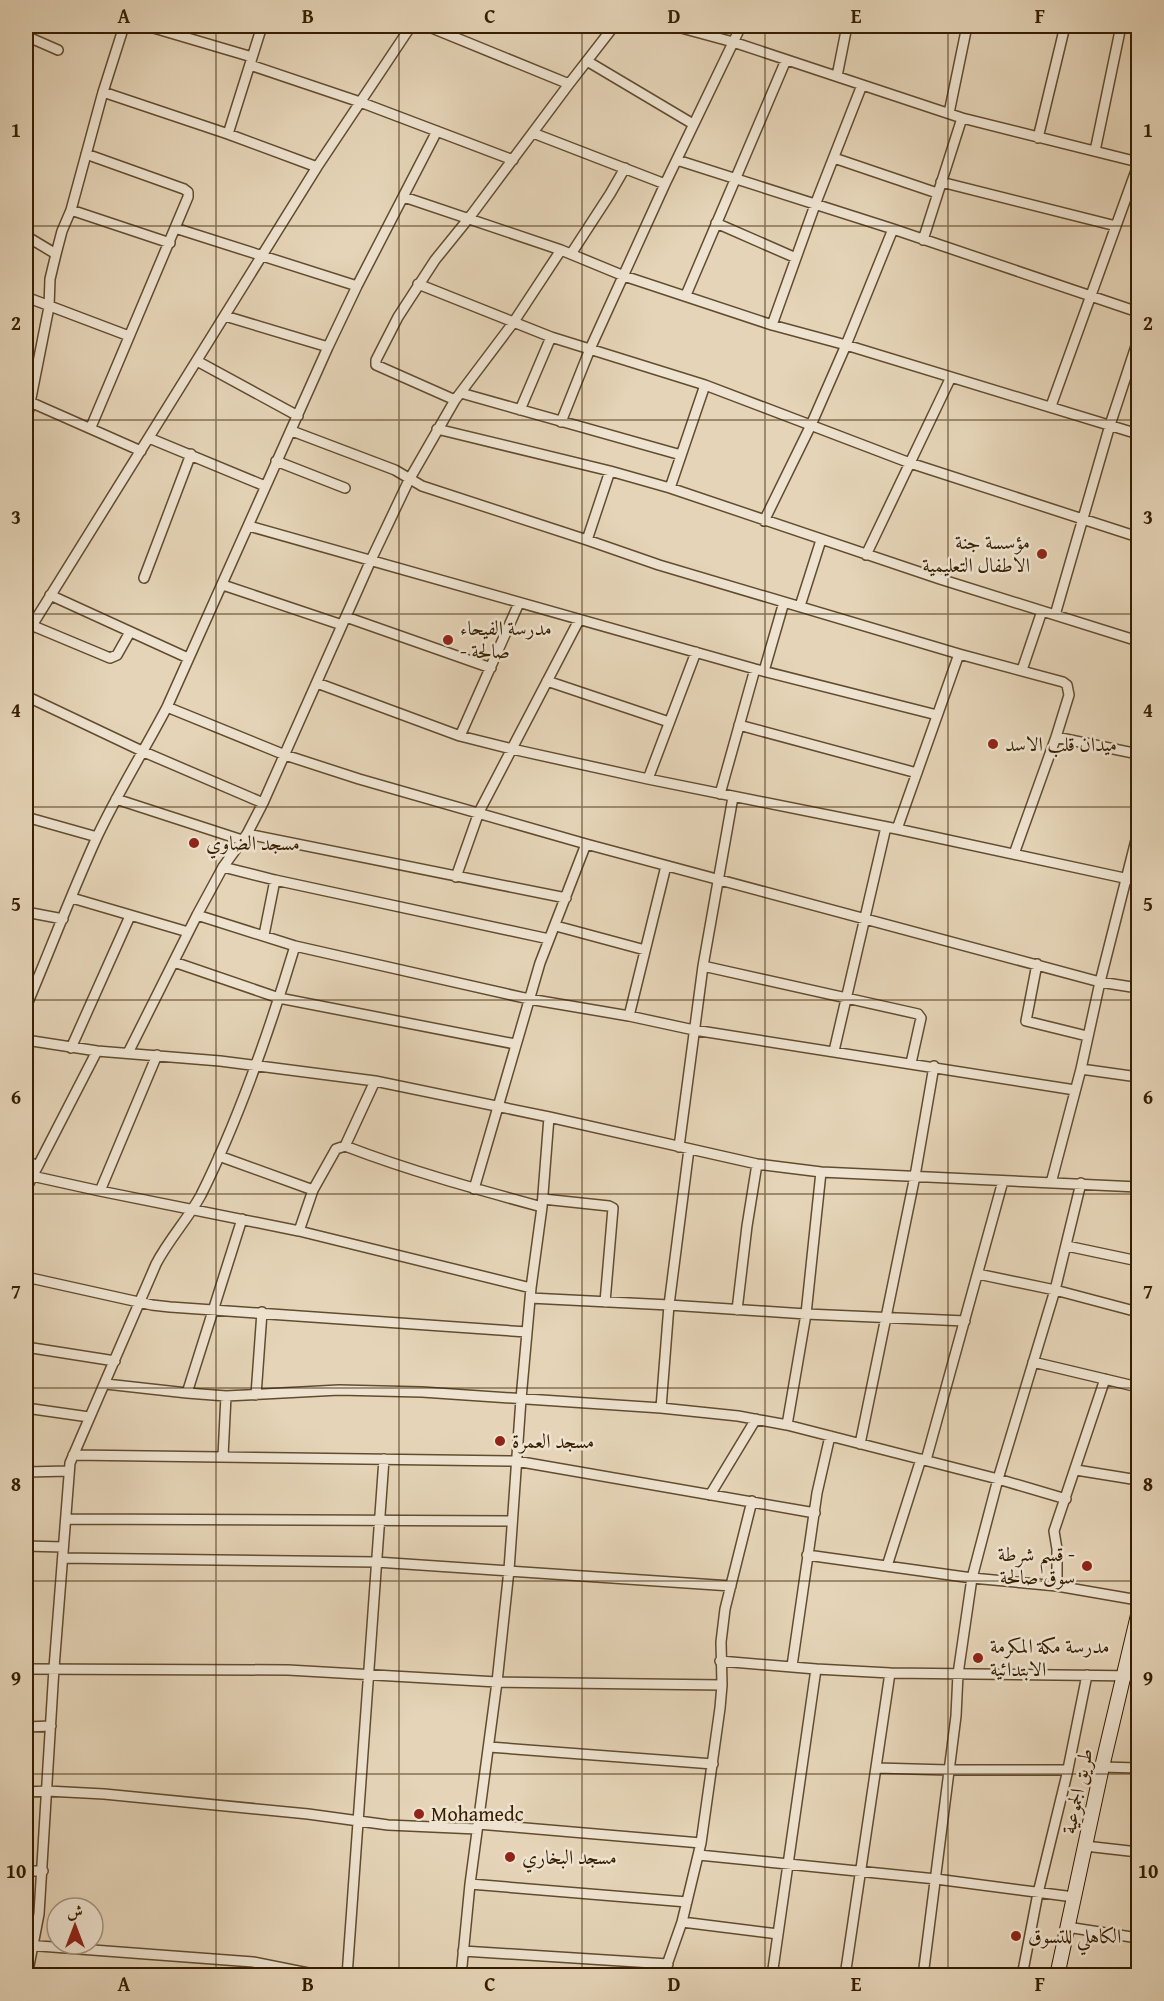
<svg xmlns="http://www.w3.org/2000/svg" width="1164" height="2001" font-family="'Gentium Book Plus',Amiri,serif">
  <style>
    .lines { fill: none; stroke-linecap: round; stroke-linejoin: round }
    .street-casing { stroke: #624c2e; stroke-width: 12 }
    .secondary-casing { stroke: #361e00; stroke-width: 16 }
    .street { stroke: #eee3d0; stroke-width: 9 }
    .secondary { stroke: #eee3d0; stroke-width: 14 }
    .grid { fill: none; stroke: #361e00; stroke-width: 1.5; stroke-opacity: 0.55 }
    .poi-dot { fill: #8f2418; stroke: #eee3d0; stroke-width: 2 }
    .labels { text-anchor: middle; stroke-width: 5; stroke-linejoin: round; paint-order: stroke }
    .poi-label { font-size: 20px; fill: #361e00; stroke: #eee3d0; text-anchor: start }
    .street-label { font-size: 20px; fill: #361e00; stroke: #eee3d0 }
    .neatline { fill: none; stroke: #361e00; stroke-width: 2 }
    .grid-label { font-size: 20px; text-anchor: middle; font-weight: bold; fill: #361e00 }
  </style>
  <rect width="100%" height="100%" fill="#e5d4b7"/>
  <filter id="stains"><feTurbulence type="fractalNoise" baseFrequency=".00333" numOctaves="4"/><feColorMatrix values="0 0 0 0 .2 0 0 0 0 .09 0 0 0 0 .02 0 0 0 .5 -.17"/></filter>
  <radialGradient id="worn" r=".72"><stop offset=".6" stop-color="#630" stop-opacity="0"/><stop offset="1" stop-color="#630" stop-opacity=".3"/></radialGradient>
  <g class="lines">
    <defs>
      <path id="street" d="M147,26L252,57
        M427,26L569,84
        M674,26L733,42L962,118L1138,162
        M26,36L58,50
        M587,61L693,124
        M250,65L360,102L513,160
        M837,76L847,26
        M103,92L228,134L317,167
        M949,113L967,26
        M533,133L665,184
        M228,134L262,26
        M1038,138L1065,26
        M1095,151L1121,26
        M86,154L184,189L188,192V197L91,427
        M834,158L937,193
        M677,160L893,229L1138,312
        M941,182L1116,226
        M404,197L561,250L624,276L772,325L846,345L1138,434
        M71,210L170,243
        M716,223L796,258
        M175,228L357,286
        M26,236L56,254
        M923,240L962,118
        M571,254L610,194L625,168
        M418,284L551,337L705,385L910,463L1138,537
        M686,295L786,60
        M26,297L129,336
        M225,316L328,347
        M772,325L815,205L862,85
        M197,361L298,416
        M461,393L681,455
        M455,400L376,365V360L398,317L435,260L469,218L569,84L614,26
        M30,402L141,451
        M1051,406L1138,165
        M520,410L551,337
        M561,422L590,349L665,184L741,26
        M26,423L49,307L50,279L56,254L62,231L71,210L103,92L124,26
        M437,429L610,471L670,488L940,579L1138,641
        M292,431L395,470L422,486L587,540L659,565L959,654L1063,682L1067,685L1069,695L1056,737L1014,854
        M149,438L265,486
        M276,461L345,488
        M670,488L705,385
        M764,521L811,425L846,345L893,229
        M249,526L755,669L937,715
        M587,540L610,471
        M866,555L951,377
        M144,578L191,454
        M223,585L342,625
        M50,595L188,658
        M800,606L821,540
        M1055,615L1110,425L1138,340
        M346,617L491,668
        M31,625L110,658L117,655L130,632
        M26,635L317,167L411,26
        M1022,670L1042,611
        M764,671L784,602
        M547,681L669,722
        M317,683L460,736L512,749L648,779L897,829L1138,881
        M26,696L144,752L263,803
        M167,707L285,755L359,779L586,844L1100,982L1138,988
        M739,725L917,773
        M460,736L519,603
        M1056,737L1138,754
        M648,779L696,652
        M720,794L755,669
        M116,799L242,840
        M26,817L97,837
        M897,829L959,654
        M247,834L566,898
        M223,867L275,880L549,939
        M456,877L479,812L579,620
        M72,898L188,932
        M26,912L63,919
        M197,915L295,946L529,999L629,1016L694,1030L1075,1090
        M556,926L645,950
        M264,935L275,880
        M174,962L279,998L515,1044
        M1037,964L1026,1021L1087,1036
        M703,966L918,1014L921,1018L911,1063
        M26,1007C50,950 72,892 97,837C118,792 144,751 167,707L328,347L357,286L437,131
        M629,1016L666,866
        M26,1040L97,1051L220,1061L375,1081L549,1117L757,1164L821,1172L1138,1187
        M71,1048L130,916
        M834,1051L886,827
        M128,1053L197,915L223,867L247,834L263,803L371,560L409,480L455,400L513,323L561,250
        M1081,1069L1138,1077
        M345,1146C410,1171 476,1189 542,1207
        M679,1147L703,966L733,797
        M219,1156L313,1190
        M26,1161L38,1166
        M32,1176L100,1191L299,1231L531,1288
        M1051,1183L1081,1069L1100,982L1138,832
        M26,1189L97,1051
        M474,1189L540,963L586,844
        M100,1191L157,1055
        M543,1199L609,1206L613,1208L605,1302
        M299,1231L313,1190L336,1149L345,1146L375,1081
        M1067,1246L1138,1261
        M978,1274L1055,1290L1138,1312
        M26,1277L152,1305L170,1307L527,1332
        M530,1298L669,1305L806,1314L965,1321
        M737,1310L747,1226L757,1164
        M26,1347L115,1361
        M1033,1362L1138,1387
        M106,1384L187,1393L226,1396L339,1390L422,1392L661,1408L738,1416L787,1425L998,1479L1066,1499
        M187,1393L242,1219
        M256,1395L262,1312
        M26,1408L89,1417
        M661,1408L669,1305L689,1149
        M787,1425L806,1314L821,1172
        M860,1444L915,1176L934,1066
        M73,1455L516,1461L815,1513
        M223,1456L226,1396
        M926,1460L1003,1181
        M1076,1470L1138,1480
        M26,1472L69,1471
        M710,1495L756,1419
        M66,1519L512,1521
        M26,1546L63,1547
        M807,1555L972,1578L1057,1586L1138,1600
        M63,1558L376,1562L731,1586
        M887,1566L921,1459
        M1057,1586V1549L1054,1531L1105,1379
        M720,1661L816,1669L890,1673L1138,1676
        M792,1666L817,1493L830,1436
        M26,1669L288,1670L497,1682L722,1685
        M26,1727L51,1726
        M489,1747L713,1764
        M1102,1767L1138,1768
        M877,1768L948,1770H1068
        M26,1792L47,1791L104,1794L308,1814L388,1825L477,1829
        M478,1824L701,1843
        M1085,1846L1138,1852
        M699,1855L936,1879L1074,1897
        M26,1871H43
        M470,1884L687,1902
        M682,1922L778,1934
        M1067,1927L1138,1938
        M26,1945L253,1962L323,1976
        M463,1951L668,1964
        M27,1976L39,1914L54,1668L70,1463L156,1264C169,1239 188,1219 201,1195C240,1117 270,1029 295,946
        M347,1976L384,1459
        M461,1976L470,1884L497,1682L509,1570L521,1399L531,1288L542,1207L549,1117
        M663,1976L682,1922L701,1843L720,1708L722,1685L721,1642L725,1609L752,1501
        M772,1976L816,1669
        M845,1976L890,1673
        M923,1976L956,1716L958,1674L972,1578L998,1479L1055,1290L1081,1183
        M1022,1976L1038,1893L1067,1774L1087,1675"/>
      <path id="secondary" d="M1057,1976L1102,1767L1138,1615"/>
    </defs>
    <use href="#street" class="street-casing"/>
    <use href="#secondary" class="secondary-casing"/>
    <use href="#street" class="street"/>
    <use href="#secondary" class="secondary"/>
  </g>
  <path class="grid" d="M216,26V1976M399,26V1976M582,26V1976M765,26V1976M948,26V1976M26,226H1138M26,420H1138M26,614H1138M26,807H1138M26,1000H1138M26,1194H1138M26,1388H1138M26,1581H1138M26,1774H1138"/>
  <g class="poi-dot">
    <circle cx="1042" cy="554" r="6"/>
    <circle cx="448" cy="640" r="6"/>
    <circle cx="993" cy="744" r="6"/>
    <circle cx="194" cy="843" r="6"/>
    <circle cx="500" cy="1441" r="6"/>
    <circle cx="1087" cy="1566" r="6"/>
    <circle cx="978" cy="1658" r="6"/>
    <circle cx="419" cy="1814" r="6"/>
    <circle cx="510" cy="1857" r="6"/>
    <circle cx="1016" cy="1936" r="6"/>
  </g>
  <g class="labels">
    <g class="poi-label">
      <text x="1030" y="549" text-anchor="end">مؤسسة جنة<tspan x="1030" dy="23">الاطفال التعليمية</tspan></text>
      <text x="460" y="635">مدرسة الفيحاء<tspan x="460" dy="23">- صالحة</tspan></text>
      <text x="1005" y="751">ميدان قلب الاسد</text>
      <text x="206" y="850">مسجد الضاوي</text>
      <text x="512" y="1448">مسجد العمرة</text>
      <text x="1075" y="1561" text-anchor="end">قسم شرطة -<tspan x="1075" dy="23">سوق صالحة</tspan></text>
      <text x="990" y="1653">مدرسة مكة المكرمة<tspan x="990" dy="23">الابتدائية</tspan></text>
      <text x="431" y="1821">Mohamedc</text>
      <text x="522" y="1864">مسجد البخاري</text>
      <text x="1028" y="1943">الكاهلي للتسوق</text>
    </g>
    <g class="street-label">
      <text transform="translate(1077 1791) rotate(-78)" y="7">طريق الجموعية</text>
    </g>
  </g>
  <rect width="1164" height="2001" fill="none" stroke="#e5d4b7" stroke-width="66"/>
  <g transform="translate(75 1926)"><circle r="28" fill="#eee3d0" stroke="#a4947d" stroke-width="1.5"/>
  <path d="M0-4.5L10 22L0 15L-10 22Z" fill="#8f2418"/>
  <text y="-9" font-size="16" font-weight="bold" text-anchor="middle" fill="#361e00">ش</text>
  </g>
  <rect x="33" y="33" width="1098" height="1935" class="neatline"/>
  <g class="grid-label">
    <text x="124" y="23">A</text>
    <text x="308" y="23">B</text>
    <text x="490" y="23">C</text>
    <text x="674" y="23">D</text>
    <text x="856" y="23">E</text>
    <text x="1040" y="23">F</text>
    <text x="16" y="137">1</text>
    <text x="1148" y="137">1</text>
    <text x="16" y="330">2</text>
    <text x="1148" y="330">2</text>
    <text x="16" y="524">3</text>
    <text x="1148" y="524">3</text>
    <text x="16" y="717">4</text>
    <text x="1148" y="717">4</text>
    <text x="16" y="911">5</text>
    <text x="1148" y="911">5</text>
    <text x="16" y="1104">6</text>
    <text x="1148" y="1104">6</text>
    <text x="16" y="1298">7</text>
    <text x="1148" y="1298">7</text>
    <text x="16" y="1491">8</text>
    <text x="1148" y="1491">8</text>
    <text x="16" y="1685">9</text>
    <text x="1148" y="1685">9</text>
    <text x="16" y="1878">10</text>
    <text x="1148" y="1878">10</text>
    <text x="124" y="1991">A</text>
    <text x="308" y="1991">B</text>
    <text x="490" y="1991">C</text>
    <text x="674" y="1991">D</text>
    <text x="856" y="1991">E</text>
    <text x="1040" y="1991">F</text>
  </g>
  <rect width="100%" height="100%" filter="url(#stains)"/>
  <rect width="100%" height="100%" fill="url(#worn)"/>
</svg>
